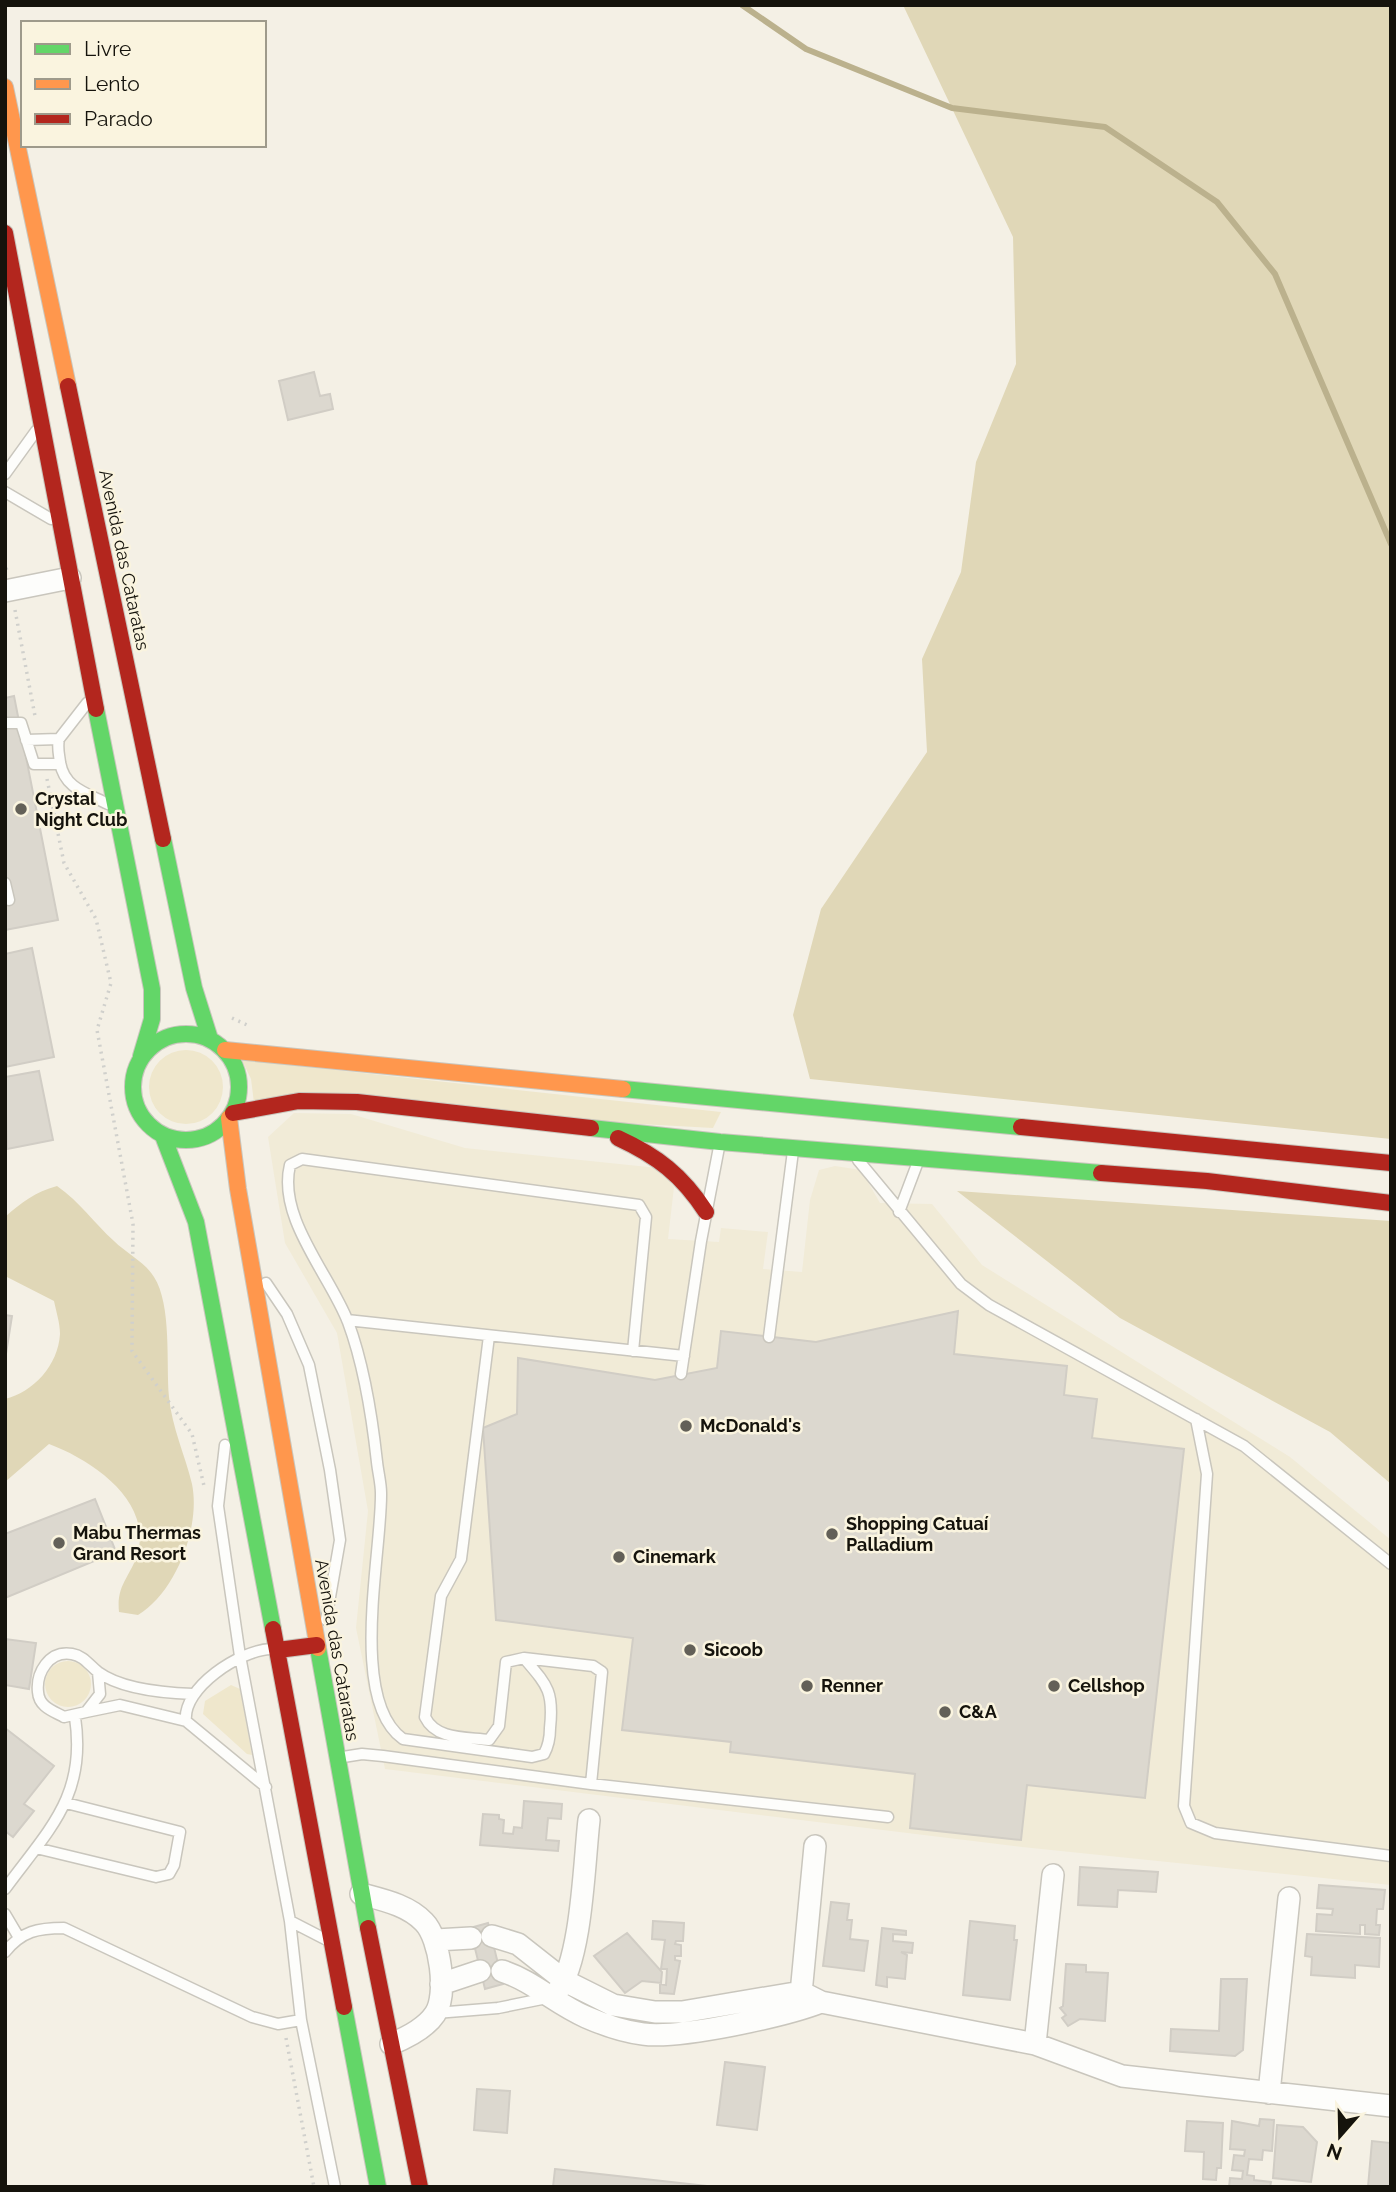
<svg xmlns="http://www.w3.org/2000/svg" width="1396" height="2192" font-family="Raleway,sans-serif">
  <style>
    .built { fill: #f1ebd7 }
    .green { fill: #efe7cc }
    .forest { fill: #e0d7b7 }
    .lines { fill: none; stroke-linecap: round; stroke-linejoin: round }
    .stream { stroke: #bbb18d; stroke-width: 6 }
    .building { fill: #dcd8cf; stroke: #d1cdc5; stroke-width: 2 }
    .lane-casing { stroke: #c9c6bd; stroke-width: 13 }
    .street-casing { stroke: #c9c6bd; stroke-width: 24 }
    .fast-casing { stroke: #c9c6bd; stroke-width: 18 }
    .slow-casing { stroke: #c9c6bd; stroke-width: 18 }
    .jam-casing { stroke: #c9c6bd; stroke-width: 18 }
    .path { stroke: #d0d0cc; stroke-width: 3.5; stroke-dasharray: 2 5; stroke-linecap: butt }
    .lane { stroke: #fdfdfb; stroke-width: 10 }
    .street { stroke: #fdfdfb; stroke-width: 21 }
    .fast { stroke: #63d668; stroke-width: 16 }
    .slow { stroke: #ff974d; stroke-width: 16 }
    .jam { stroke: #b3261e; stroke-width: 16 }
    .poi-dot { fill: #636058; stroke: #faf4df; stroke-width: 2.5 }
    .labels { text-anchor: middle; stroke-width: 5; stroke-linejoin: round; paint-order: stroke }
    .street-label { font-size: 18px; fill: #15130c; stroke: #faf4df }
    .poi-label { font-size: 18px; font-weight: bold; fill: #15130c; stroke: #faf4df; text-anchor: start }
  </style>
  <rect width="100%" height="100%" fill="#f4f0e5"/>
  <path class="built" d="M294,1113L351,1114L465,1148L658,1168L674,1187L668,1239L719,1242L721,1228L768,1232L763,1269L802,1272L810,1200L819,1170L835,1166L861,1170L880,1203L932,1204L982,1265L1290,1457L1391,1540V1885L1022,1847L385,1769L356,1628L368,1511L337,1333L285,1243L268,1137Z"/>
  <path class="green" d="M149 1087a37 37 0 1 1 74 0a37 37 0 1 1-74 0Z
    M242,1060L721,1112L713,1128L254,1103L251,1079Z
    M45 1684a23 23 0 1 1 46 0a23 23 0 1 1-46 0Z
    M231,1685L240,1689L252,1755L247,1754L203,1714L205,1701Z"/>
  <path class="forest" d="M903,5H1391V1139L810,1079L793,1015L821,909L927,752L922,659L961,572L976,462L1016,364L1013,237Z
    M57,1186C80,1202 94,1223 114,1241C126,1253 145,1262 154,1277C172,1305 166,1364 169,1397C172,1428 185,1455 192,1484C201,1528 175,1593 138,1615L119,1612C116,1584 131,1577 138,1552C151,1500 92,1460 49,1444L5,1482V1399C33,1392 58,1366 60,1334C60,1323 56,1311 54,1301L5,1276V1217C22,1202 35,1192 57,1186Z
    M957,1191L1391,1221V1484L1330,1432L1120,1318Z"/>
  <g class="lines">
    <path class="stream" d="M742,5L806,49L952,108L1105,127L1217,202L1275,274L1391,544"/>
  </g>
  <path class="building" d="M314,372L320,396L330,394L333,409L288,420L279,381Z
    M14,696L58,920L5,930V698Z
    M32,948L54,1057L5,1067V954Z
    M39,1071L53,1140L7,1149L5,1077Z
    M958,1311L954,1354L1067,1366L1064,1395L1097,1399L1092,1438L1184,1449L1145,1798L1027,1785L1021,1840L910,1828L915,1774L730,1752L731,1742L622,1730L633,1638L496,1620L483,1428L517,1414L518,1358L655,1380L717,1368L721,1331L816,1342Z
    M5,1315L12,1316L5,1360Z
    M95,1499L116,1552L5,1598V1534Z
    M5,1639L36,1643L29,1689L5,1685Z
    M5,1728L54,1766L24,1804L34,1811L13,1837L5,1831Z
    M524,1801L562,1804L561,1819L548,1818L546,1840L559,1841L558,1851L480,1845L483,1814L499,1815V1819L504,1820L503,1833L513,1834L514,1827L522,1828Z
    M1080,1867L1158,1872L1156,1892L1118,1890L1117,1907L1078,1905Z
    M1319,1885L1385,1890L1383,1909H1377L1376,1925H1380L1379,1935L1365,1934V1925H1360V1934L1316,1931L1317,1914L1332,1915L1333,1909L1317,1908Z
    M831,1902L849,1904L847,1920H852L850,1939L868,1941L864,1971L823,1966Z
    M653,1921L684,1923L683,1941H676L675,1944L681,1945V1956H675V1960L680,1961L674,1994L660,1993V1984L666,1985L667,1969H661L665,1940L652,1939Z
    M970,1921L1015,1926L1014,1940H1017L1010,2000L963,1995Z
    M488,1923L503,1984L485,1989L470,1928Z
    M882,1928L906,1931V1935L893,1934V1941L913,1943L912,1953L901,1952L907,1955L905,1979L887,1977V1987L876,1985Z
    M627,1933L662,1972L661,1983L642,1981L625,1993L594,1956Z
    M1307,1934L1380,1938L1379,1967L1355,1965V1978L1311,1975L1312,1957L1305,1956Z
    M1066,1964L1086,1965V1972L1108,1973L1105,2021L1080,2019L1068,2026L1062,2018L1066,2015L1060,2008L1063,2006Z
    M1221,1979H1247L1243,2050L1235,2056L1170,2051L1171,2029L1219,2031Z
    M725,2062L765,2067L757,2130L717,2125Z
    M477,2089L510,2091L507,2133L474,2130Z
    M1260,2119L1274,2120L1272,2151L1263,2150L1262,2160L1249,2159L1247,2175L1254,2176V2180L1271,2182L1270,2187H1229L1230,2178L1242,2179L1243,2171L1232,2170L1234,2155L1244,2156L1245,2150L1230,2149L1232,2121L1259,2126Z
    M1187,2121L1223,2123L1221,2168H1217L1216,2180L1203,2179L1204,2152L1185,2151Z
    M1277,2125L1303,2127L1317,2142L1311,2182L1273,2178Z
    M1390,2138L1391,2187H1368L1372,2141L1390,2143Z
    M555,2169L716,2187H553Z"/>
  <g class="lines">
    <defs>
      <path id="lane" d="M5,474L36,431
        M5,492L51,519
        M87,703L59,739C57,747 59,754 60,762C64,788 86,793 108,804
        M5,723H21L34,764H60
        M26,740L59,739
        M5,883L9,900
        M858,1160L961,1284L989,1305L1244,1446L1391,1564
        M899,1212L919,1159
        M266,1283L287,1314L309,1365L330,1470L340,1540L326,1620
        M347,1320L684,1356
        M489,1336L461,1559L441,1596L425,1717C436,1740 466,1737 489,1740L499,1726L506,1662L524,1658L593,1666L602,1672L591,1784
        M769,1337L793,1151
        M681,1374L701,1241L720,1142
        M1196,1419L1207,1474L1184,1806L1191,1823L1215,1833L1391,1856
        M225,1445L218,1506L240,1656L290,1921L325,1939
        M524,1658C547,1685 554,1691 550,1728C550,1738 549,1745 544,1754L532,1757L403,1739C348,1700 382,1552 381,1493C381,1483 378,1472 377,1462C372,1416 364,1365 348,1322C330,1275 277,1218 290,1165L302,1159L639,1205L646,1217L633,1351
        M98,1672L100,1694L86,1712L64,1717C53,1711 39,1707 38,1692C36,1673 49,1650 72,1654C84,1656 89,1665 98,1672C121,1689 165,1693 193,1694
        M86,1712L120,1705L186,1721
        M343,1757L362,1754L383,1756L591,1784L888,1817
        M266,1787L186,1721C182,1688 240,1650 271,1649
        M36,1848L156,1877L169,1874L174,1865L180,1832L66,1803
        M5,1889C49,1829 87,1796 75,1717
        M5,1914L18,1936
        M290,1921L301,2020L335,2187
        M5,1952C22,1931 38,1928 64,1928L252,2017L278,2024L301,2020
        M436,2013L498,2008L547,1998"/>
      <path id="street" d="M5,591L70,578
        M361,1894C383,1900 408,1905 424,1922C440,1938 448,1995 435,2014C425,2029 406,2038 391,2044
        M492,1936L518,1944L565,1981L613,2005L655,2012H682L801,1992L821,2002L1035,2044L1122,2076L1391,2106
        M436,1940L471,1938
        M502,1971C533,1981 556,2004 586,2017C602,2024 625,2032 643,2034C680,2039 785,2016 821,2002
        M441,1984L480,1971
        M557,1992C582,1959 584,1863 589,1820
        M800,2004L815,1846
        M1035,2044L1053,1875
        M1269,2093L1289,1898"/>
      <path id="fast" d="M96,709L152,989V1019L141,1056
        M163,839L194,988L210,1039
        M133 1087a53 53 0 1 1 106 0a53 53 0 1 1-106 0Z
        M623,1089L1021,1127
        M591,1128L720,1142L1101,1173
        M163,1136L196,1222L273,1629
        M318,1648L368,1928
        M344,2007L378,2187"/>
      <path id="slow" d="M5,87L68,386
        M225,1050L623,1089
        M229,1118L238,1189L318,1648"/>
      <path id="jam" d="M5,233L96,709
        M68,386L163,839
        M233,1113L299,1101L357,1102L591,1128
        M1021,1127L1391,1163
        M618,1138C657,1156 682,1175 706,1212
        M1101,1173L1207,1181L1391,1203
        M273,1629L344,2007
        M278,1650L317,1645
        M368,1928L420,2187"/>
    </defs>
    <use href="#lane" class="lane-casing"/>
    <use href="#street" class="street-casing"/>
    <use href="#fast" class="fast-casing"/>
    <use href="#slow" class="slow-casing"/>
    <use href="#jam" class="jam-casing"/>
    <path class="path" d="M5,561L7,572
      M15,610L35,716
      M47,779L64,863L96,919L111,983L97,1030L133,1224L132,1351L192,1434L204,1486
      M232,1018L247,1025
      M286,2038L314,2187"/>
    <use href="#lane" class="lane"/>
    <use href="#street" class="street"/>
    <use href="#fast" class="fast"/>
    <use href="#slow" class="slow"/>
    <use href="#jam" class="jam"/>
  </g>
  <g class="poi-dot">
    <circle cx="21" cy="809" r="7"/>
    <circle cx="686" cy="1426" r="7"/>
    <circle cx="832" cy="1534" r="7"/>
    <circle cx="59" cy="1543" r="7"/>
    <circle cx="619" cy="1557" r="7"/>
    <circle cx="690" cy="1650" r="7"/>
    <circle cx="807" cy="1686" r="7"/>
    <circle cx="1054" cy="1686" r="7"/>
    <circle cx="945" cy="1712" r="7"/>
  </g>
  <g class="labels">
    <g class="street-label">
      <text transform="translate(124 560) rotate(78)" y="6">Avenida das Cataratas</text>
      <text transform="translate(337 1650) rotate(80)" y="6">Avenida das Cataratas</text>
    </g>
    <g class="poi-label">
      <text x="35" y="805">Crystal<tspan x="35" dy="21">Night Club</tspan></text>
      <text x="700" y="1432">McDonald's</text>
      <text x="846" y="1530">Shopping Catuaí<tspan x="846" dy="21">Palladium</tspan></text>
      <text x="73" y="1539">Mabu Thermas<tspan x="73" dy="21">Grand Resort</tspan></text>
      <text x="633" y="1563">Cinemark</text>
      <text x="704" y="1656">Sicoob</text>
      <text x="821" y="1692">Renner</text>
      <text x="1068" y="1692">Cellshop</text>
      <text x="959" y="1718">C&amp;A</text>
    </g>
  </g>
  <rect width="1396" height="2192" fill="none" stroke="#15130c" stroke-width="14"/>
  <rect x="21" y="21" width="245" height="126" fill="#faf4df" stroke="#9e9a8b" stroke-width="2"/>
  <rect x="35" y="44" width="35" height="10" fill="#63d668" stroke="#9e9a8b" stroke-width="2"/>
  <text x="84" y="56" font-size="21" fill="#15130c">Livre</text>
  <rect x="35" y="79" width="35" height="10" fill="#ff974d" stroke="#9e9a8b" stroke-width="2"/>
  <text x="84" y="91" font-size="21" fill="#15130c">Lento</text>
  <rect x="35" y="114" width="35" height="10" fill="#b3261e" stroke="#9e9a8b" stroke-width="2"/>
  <text x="84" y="126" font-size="21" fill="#15130c">Parado</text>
  <g transform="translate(1340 2136) rotate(200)" stroke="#faf4df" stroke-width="5" paint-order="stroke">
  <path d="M0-5L12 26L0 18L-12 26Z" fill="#15130c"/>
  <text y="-10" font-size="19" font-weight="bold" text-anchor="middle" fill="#15130c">N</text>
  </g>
</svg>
